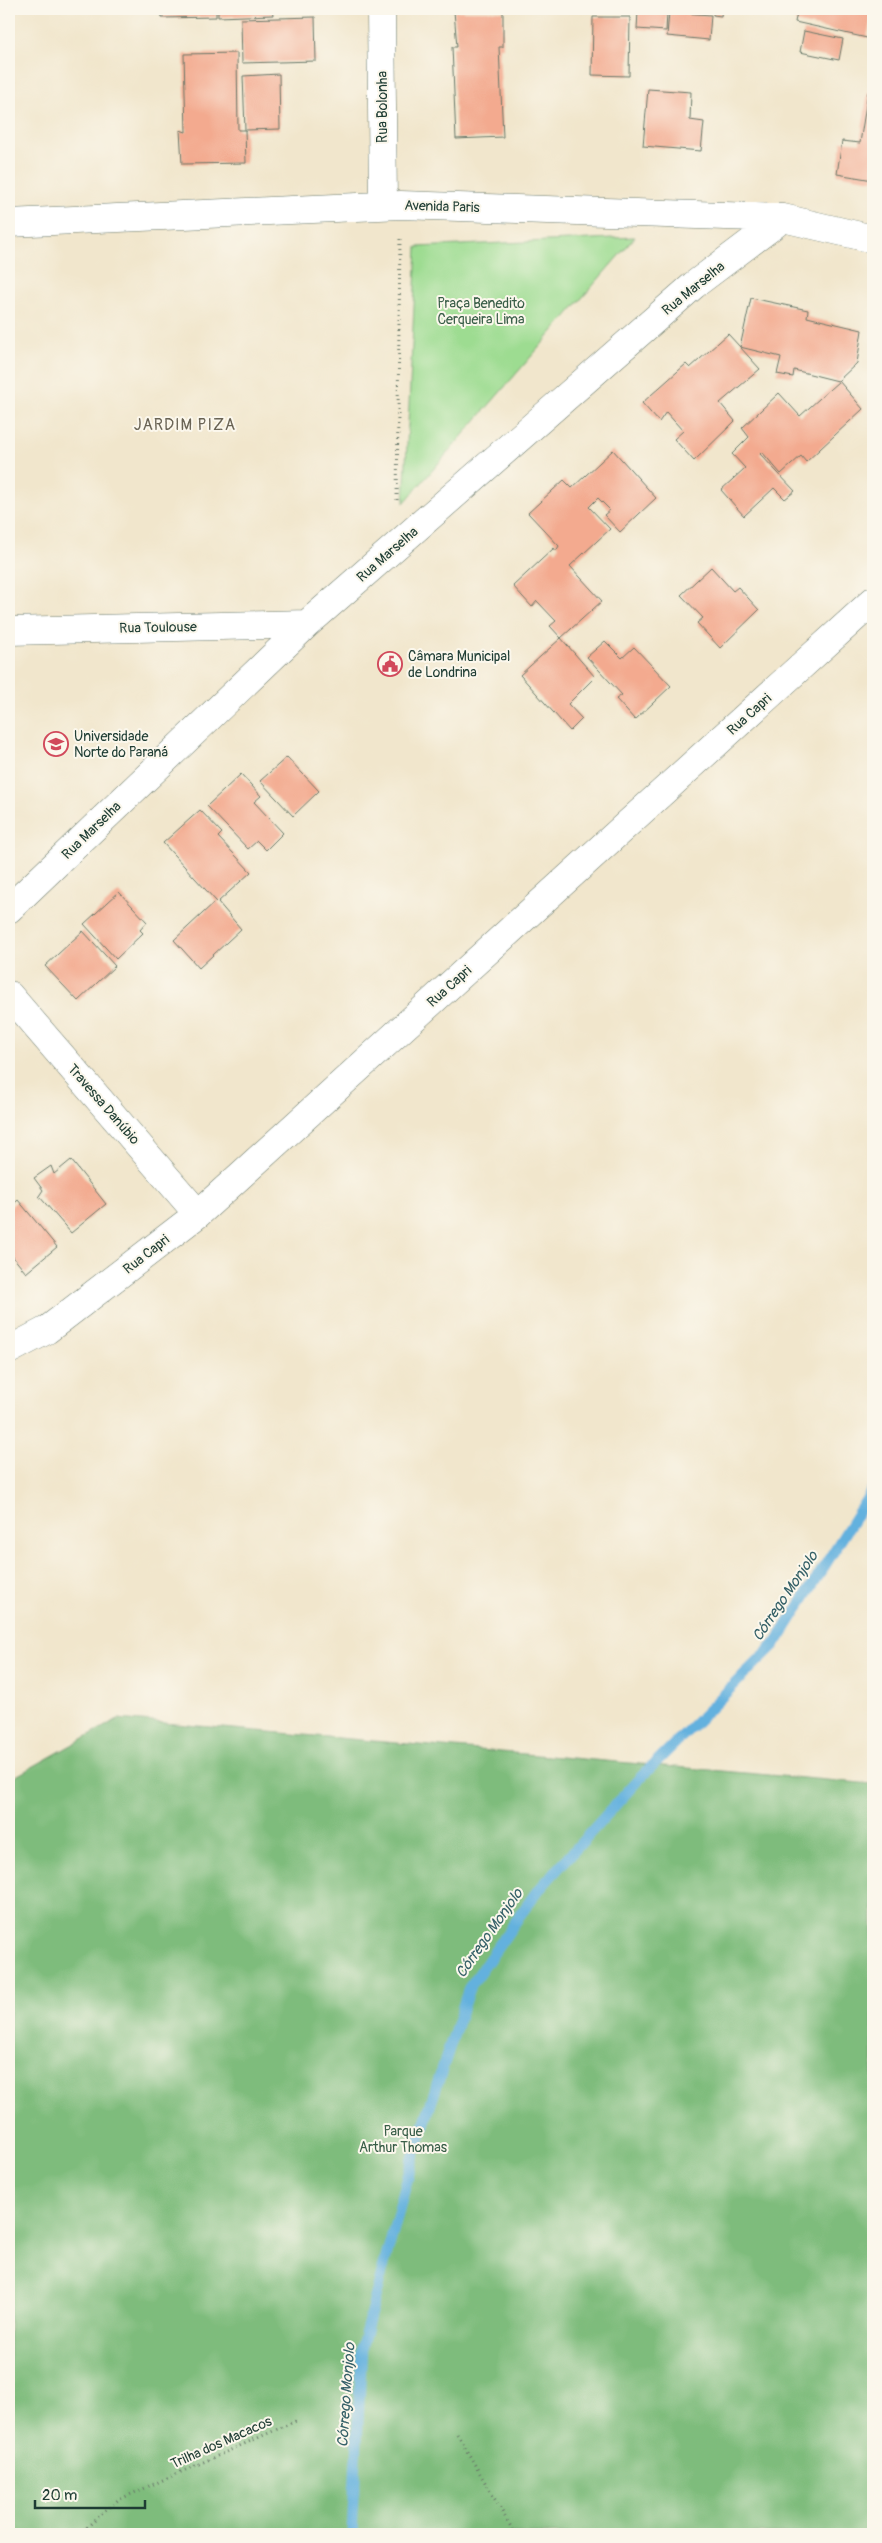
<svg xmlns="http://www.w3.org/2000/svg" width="882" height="2543" font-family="Pangolin,sans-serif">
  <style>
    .green { fill: #9ddc91; stroke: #5e8c62 }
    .forest { fill: #7ebc7b; stroke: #4e7c58 }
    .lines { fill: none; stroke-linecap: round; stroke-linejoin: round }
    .stream { stroke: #64b1de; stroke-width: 11 }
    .building { fill: #f3aa8f }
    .minor-casing { stroke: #687869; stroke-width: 29 }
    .path { stroke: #687869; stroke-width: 3; stroke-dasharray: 1 4; stroke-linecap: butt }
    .minor { stroke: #fff; stroke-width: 28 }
    .labels { text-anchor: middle; stroke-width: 4; stroke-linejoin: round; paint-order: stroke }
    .street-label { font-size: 14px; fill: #1f3d34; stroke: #fbf7ec }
    .park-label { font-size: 14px; fill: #385d47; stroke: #fbf7ec }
    .poi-label { font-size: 14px; fill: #1f3d34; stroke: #fbf7ec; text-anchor: start }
    .water-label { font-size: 15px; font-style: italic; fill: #346067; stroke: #fbf7ec }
    .quarter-label { font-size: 16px; letter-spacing: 1px; fill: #696354; stroke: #fbf7ec }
  </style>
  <rect width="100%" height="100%" fill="#fbf7ec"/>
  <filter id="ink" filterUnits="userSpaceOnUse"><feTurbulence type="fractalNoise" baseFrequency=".02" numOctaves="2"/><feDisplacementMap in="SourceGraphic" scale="10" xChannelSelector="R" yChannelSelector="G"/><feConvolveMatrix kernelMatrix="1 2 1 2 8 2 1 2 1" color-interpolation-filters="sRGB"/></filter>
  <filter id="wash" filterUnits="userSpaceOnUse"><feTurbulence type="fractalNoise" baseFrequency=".0096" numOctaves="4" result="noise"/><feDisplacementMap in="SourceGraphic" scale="20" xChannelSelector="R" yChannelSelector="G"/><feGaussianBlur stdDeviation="1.12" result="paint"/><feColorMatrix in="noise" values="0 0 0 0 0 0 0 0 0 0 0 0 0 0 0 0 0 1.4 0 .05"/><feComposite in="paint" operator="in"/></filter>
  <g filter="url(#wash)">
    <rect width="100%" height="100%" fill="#f1e6cc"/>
    <path class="green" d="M635,237L404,503L417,247Z"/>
    <path class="forest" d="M118,1719L873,1784V2534H9V1780Z"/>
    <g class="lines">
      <path class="stream" d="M352,2534L362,2346L413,2158L469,1988L535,1894L638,1780L776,1643L873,1489"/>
    </g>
    <g id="blocks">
      <path class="building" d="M161,9H216V17L162,18Z
        M218,9H272L273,15L218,17Z
        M584,9H651V11L667,12L666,31L637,29L638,11Z
        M713,9H722L721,16L713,15Z
        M798,9H873L867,38L795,22Z
        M454,11H503V47H499L503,137L456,139L452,47H457Z
        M669,12L711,15L709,40L667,36Z
        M315,17L316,61L242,63L241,19Z
        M593,17H630L629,76L592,75Z
        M804,31L843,39L839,60L800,52Z
        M237,53L238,130H245L246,163L182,164L180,130L186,132L184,54Z
        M279,74L280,129L245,130L243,76Z
        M648,89L691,92L690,120L704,122L701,151L643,146Z
        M868,92L873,93V180L837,174L842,141L860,143Z
        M751,298L808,310L807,317L862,330L857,363L838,381L794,370L793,377L777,374L781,357L740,347L760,369L720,403L735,421L694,461L674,439L683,431L666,412L659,422L642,403L686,364L690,368L728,334L740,347Z
        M839,381L863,409L806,462L801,456L781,474L762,452L760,454L795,491L785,499L774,488L744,516L721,490L745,468L732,454L749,437L742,428L779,393L800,416Z
        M613,450L656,498L620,532L604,515L610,510L598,498L589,507L610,529L570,566L602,601L561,638L550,626L556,621L537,601L532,607L513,586L554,548L556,551L559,546L528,513L564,480L572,488Z
        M711,567L733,591L738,587L759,610L720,648L697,623L703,618L681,595Z
        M561,638L595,677L568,704L582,719L570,731L520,675Z
        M605,641L622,658L634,647L671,686L635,720L616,699L622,695L587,657Z
        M287,757L319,791L293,816L260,781Z
        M241,774L261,796L254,802L283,833L266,850L257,841L248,849L207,806Z
        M200,810L222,833L218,837L251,872L218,902L241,929L199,968L174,940L216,901L163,843Z
        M119,892L147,922L140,930L143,933L116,959L84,924Z
        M83,931L115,966L78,1001L45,966Z
        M71,1160L106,1204L71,1233L39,1196L43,1190L34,1178L51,1166L54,1174Z
        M18,1200L57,1247L26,1273L9,1252V1208Z"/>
    </g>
  </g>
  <g filter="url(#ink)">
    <use href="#blocks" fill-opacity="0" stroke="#687869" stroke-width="1"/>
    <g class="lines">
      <defs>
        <path id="minor" d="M381,9L383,204
          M9,223L401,205L783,218L873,239
          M9,631L307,624
          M9,909L307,624L694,285L783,218
          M9,995L198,1214
          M9,1350L47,1330L198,1214L873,601"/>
      </defs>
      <use href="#minor" class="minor-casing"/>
      <path class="path" d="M397,500L400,237
        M457,2434L515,2534
        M79,2534L118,2500L298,2420"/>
      <use href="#minor" class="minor"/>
    </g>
  </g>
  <defs>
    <symbol id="civic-ring" viewBox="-11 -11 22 22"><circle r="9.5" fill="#fbf7ec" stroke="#d1495b" stroke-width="1.5"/><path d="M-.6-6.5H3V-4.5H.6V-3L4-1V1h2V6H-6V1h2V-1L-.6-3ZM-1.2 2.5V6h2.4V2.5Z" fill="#d1495b"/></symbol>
    <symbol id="university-ring" viewBox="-11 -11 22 22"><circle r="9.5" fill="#fbf7ec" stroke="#d1495b" stroke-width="1.5"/><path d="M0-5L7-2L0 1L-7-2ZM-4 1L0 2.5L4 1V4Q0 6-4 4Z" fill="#d1495b"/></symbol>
  </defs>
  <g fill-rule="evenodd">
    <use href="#civic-ring" x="376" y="650" width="28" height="28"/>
    <use href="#university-ring" x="42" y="730" width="28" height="28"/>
  </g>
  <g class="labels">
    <g class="street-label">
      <text transform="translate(382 107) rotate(-90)" y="5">Rua Bolonha</text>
      <text transform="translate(442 206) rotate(2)" y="5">Avenida Paris</text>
      <text transform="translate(693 288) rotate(-39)" y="5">Rua Marselha</text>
      <text transform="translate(387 554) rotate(-41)" y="5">Rua Marselha</text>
      <text transform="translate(158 627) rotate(-1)" y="5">Rua Toulouse</text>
      <text transform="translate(749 714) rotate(-42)" y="5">Rua Capri</text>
      <text transform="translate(91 830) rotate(-44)" y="5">Rua Marselha</text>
      <text transform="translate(449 986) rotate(-42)" y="5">Rua Capri</text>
      <text transform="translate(104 1104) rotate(49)" y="5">Travessa Danúbio</text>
      <text transform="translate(146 1254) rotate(-38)" y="5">Rua Capri</text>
      <text transform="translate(221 2442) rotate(-24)" y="5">Trilha dos Macacos</text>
    </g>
    <g class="park-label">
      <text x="481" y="308">Praça Benedito<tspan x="481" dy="16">Cerqueira Lima</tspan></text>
      <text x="403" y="2136">Parque<tspan x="403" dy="16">Arthur Thomas</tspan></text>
    </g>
    <g class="poi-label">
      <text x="408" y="661">Câmara Municipal<tspan x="408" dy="16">de Londrina</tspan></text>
      <text x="74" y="741">Universidade<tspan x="74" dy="16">Norte do Paraná</tspan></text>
    </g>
    <g class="water-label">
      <text transform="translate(785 1596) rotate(-56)" y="5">Córrego Monjolo</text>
      <text transform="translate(489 1933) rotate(-55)" y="5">Córrego Monjolo</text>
      <text transform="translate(346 2395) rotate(-86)" y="5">Córrego Monjolo</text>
    </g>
    <g class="quarter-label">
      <text x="185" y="430">JARDIM PIZA</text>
    </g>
  </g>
  <rect width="882" height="2543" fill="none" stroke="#fbf7ec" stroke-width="30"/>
  <path d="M35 2500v8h110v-8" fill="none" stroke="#1f3d34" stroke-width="2.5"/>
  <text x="42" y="2500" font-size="15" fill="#1f3d34" stroke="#fbf7ec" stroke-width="4" paint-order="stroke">20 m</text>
</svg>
